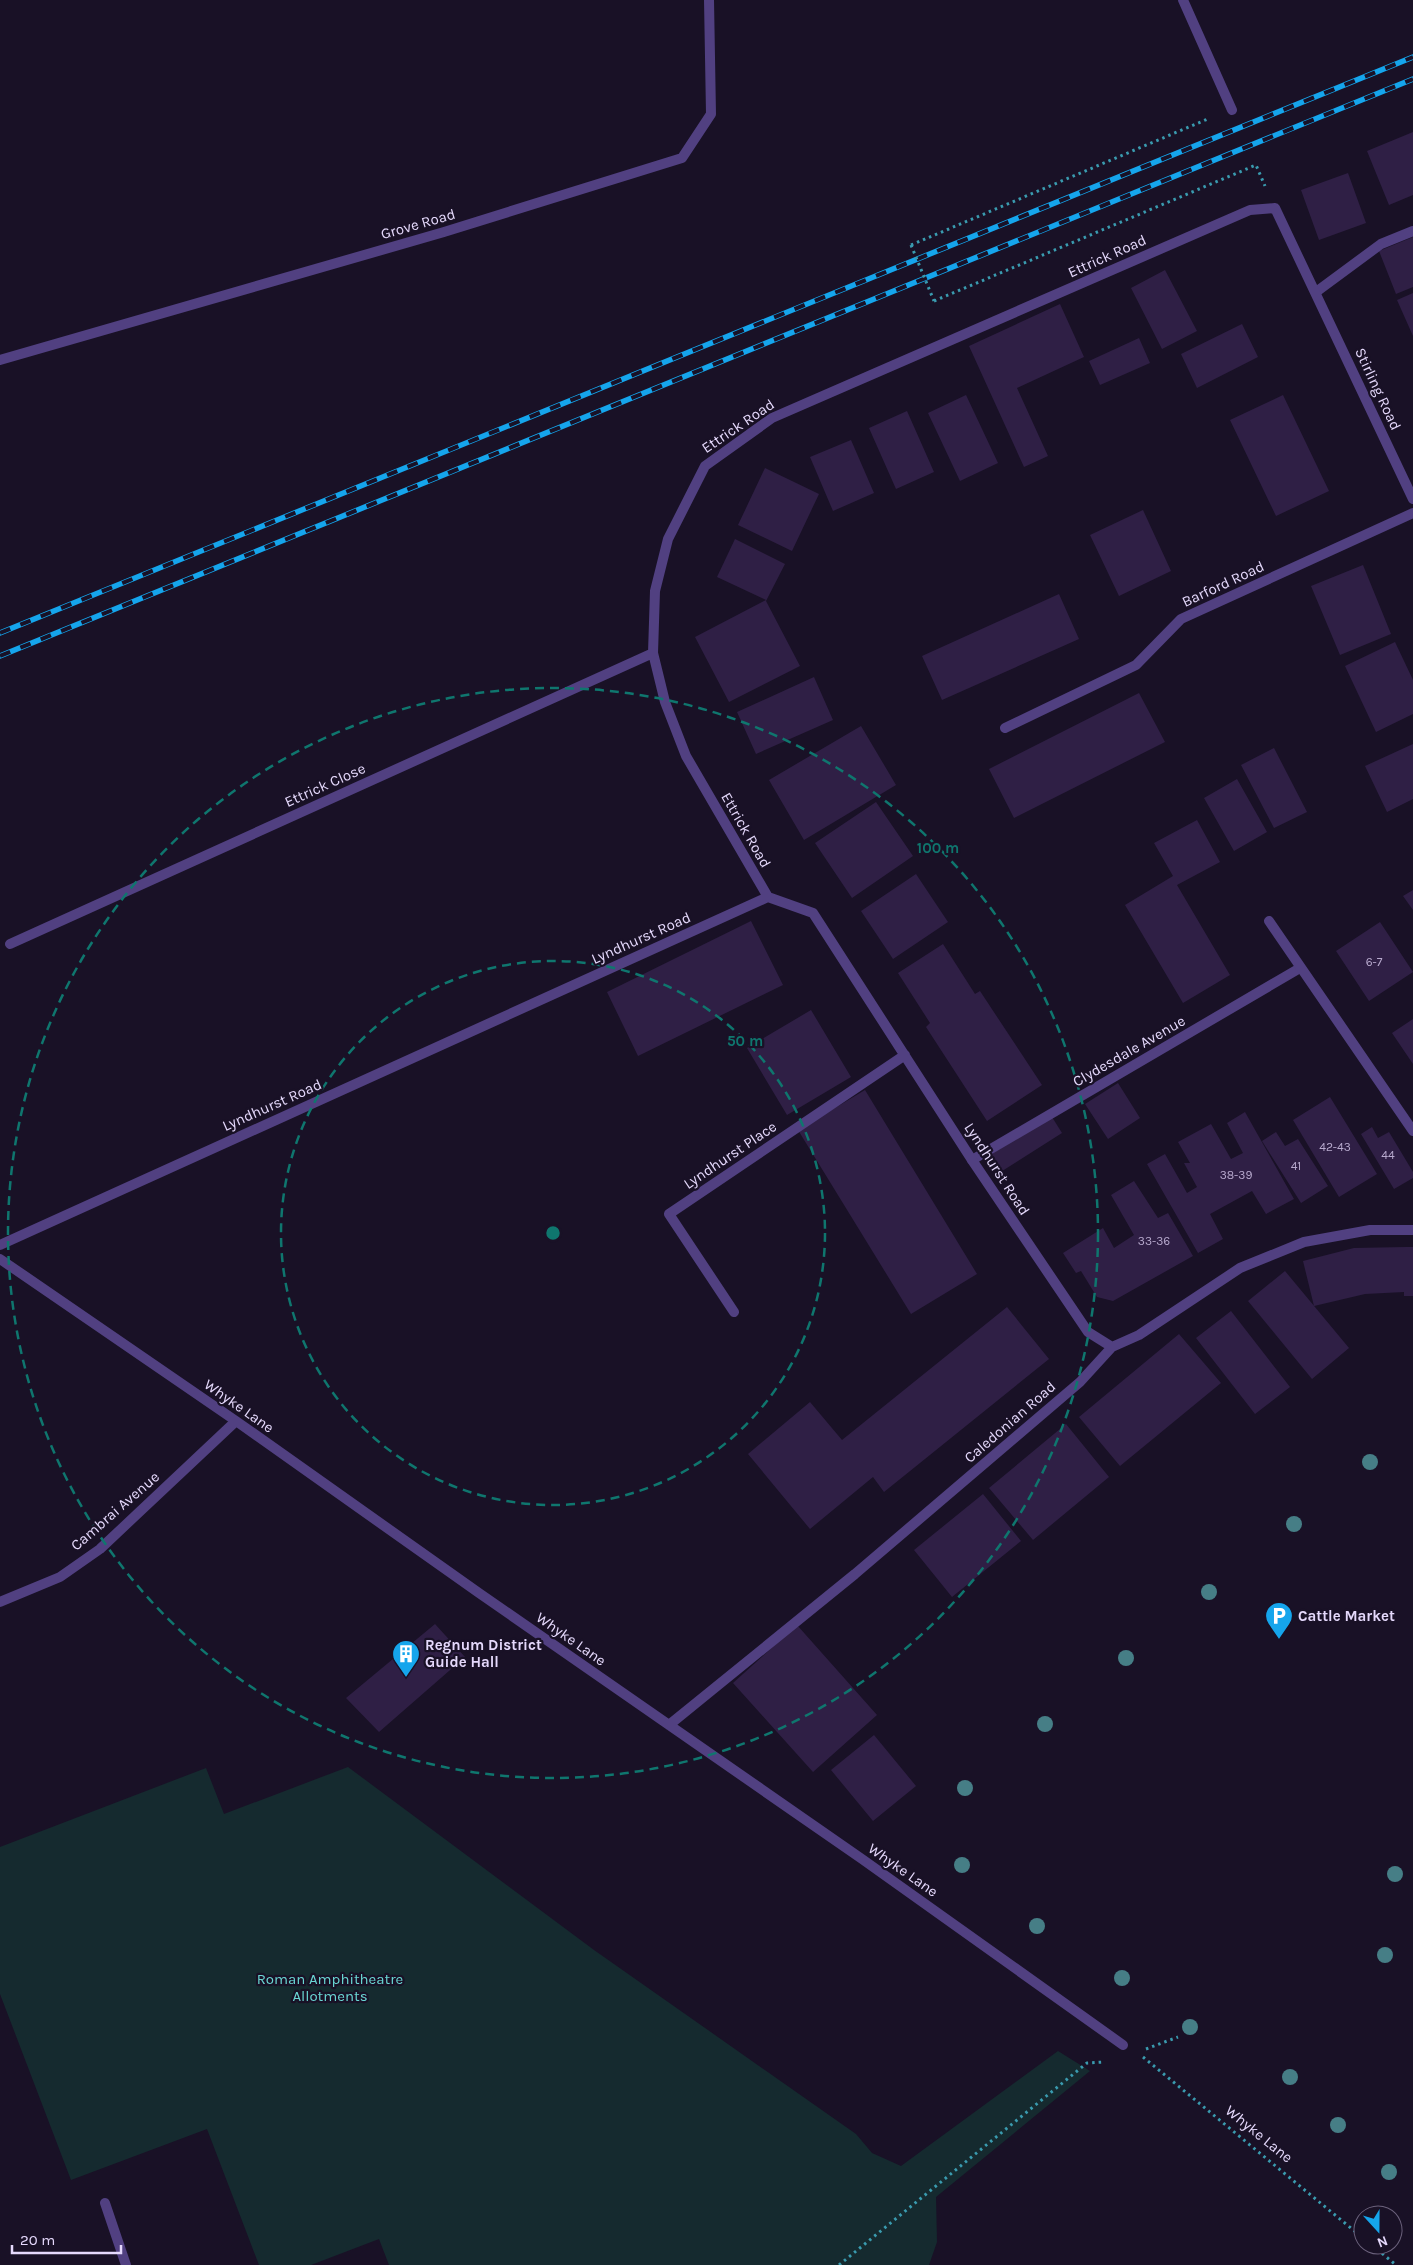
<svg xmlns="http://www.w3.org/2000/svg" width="1413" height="2265" font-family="Karla,sans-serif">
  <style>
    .green { fill: #152a2f }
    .building { fill: #2f1f45 }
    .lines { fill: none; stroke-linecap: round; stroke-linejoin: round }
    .path { stroke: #3a9baf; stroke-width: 3; stroke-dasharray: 2.5 4; stroke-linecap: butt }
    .lane { stroke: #514081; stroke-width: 10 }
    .street { stroke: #514081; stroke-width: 10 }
    .rail-casing { stroke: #15a5ec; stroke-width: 5.5 }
    .rail { stroke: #191126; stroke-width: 4; stroke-dasharray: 11; stroke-linecap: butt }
    .path-bridge { stroke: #3a9baf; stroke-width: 3; stroke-dasharray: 2.5 4; stroke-linecap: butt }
    .tree { fill: #467e86 }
    .ring { fill: none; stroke: #0f766e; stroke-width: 2.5; stroke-dasharray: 9 6 }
    .labels { text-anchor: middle; stroke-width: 4.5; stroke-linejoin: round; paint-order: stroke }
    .number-label { font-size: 12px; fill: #b8aace }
    .street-label { font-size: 15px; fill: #e5d9fc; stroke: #191126 }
    .poi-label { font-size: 15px; font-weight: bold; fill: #e5d9fc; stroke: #191126; text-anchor: start }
    .park-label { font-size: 15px; fill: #6ad7d4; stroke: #191126 }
    .centre { fill: #0f766e; stroke: #191126; stroke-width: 2.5 }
    .ring-label { font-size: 15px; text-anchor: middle; font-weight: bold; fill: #0f766e; stroke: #191126; stroke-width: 4.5; stroke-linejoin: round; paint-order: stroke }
  </style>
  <rect width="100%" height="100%" fill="#191126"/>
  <path class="green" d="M348,1767L594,1950L856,2134L872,2153L901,2166L1058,2051L1090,2071L936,2197L937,2242L929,2265H389L379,2239L311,2265H259L207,2129L71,2180L0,1994V1847L206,1768L224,1814Z"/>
  <path class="building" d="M1413,132V195L1389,205L1367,151Z
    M1348,173L1366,223L1319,240L1301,190Z
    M1413,237V287L1396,294L1379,251Z
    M1165,270L1197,331L1162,349L1131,288Z
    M1413,293V336L1397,300Z
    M1060,304L1084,357L1017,388L1048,456L1024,467L969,346Z
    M1242,324L1258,357L1197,388L1181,354Z
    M1139,338L1150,363L1100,385L1089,361Z
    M966,395L998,463L960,481L928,413Z
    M1283,395L1329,491L1276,516L1230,420Z
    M907,411L934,472L896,489L869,428Z
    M851,440L874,493L833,511L810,457Z
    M765,468L819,494L792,551L738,525Z
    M1143,510L1171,571L1119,596L1090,535Z
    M735,539L785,564L766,601L800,666L729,702L695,637L766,600L717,577Z
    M1363,565L1391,634L1340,655L1311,586Z
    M1059,594L1079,639L942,700L922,656Z
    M1395,642L1413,680V714L1376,732L1345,666Z
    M814,677L833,720L756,754L737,712Z
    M1139,693L1165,742L1014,818L989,769Z
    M861,726L896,785L804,840L769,780Z
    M1413,744V799L1387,812L1365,766Z
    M1274,748L1307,812L1274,828L1241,765Z
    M1237,779L1267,832L1234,851L1204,798Z
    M876,802L913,856L852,898L815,843Z
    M1197,820L1220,862L1177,885L1230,975L1183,1003L1125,905L1173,876L1154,843Z
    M916,874L948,922L893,959L861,911Z
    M1413,890V910L1403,896Z
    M751,921L783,985L638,1056L607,992Z
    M1380,922L1413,972L1369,1001L1336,951Z
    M943,944L975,994L980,991L1042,1085L987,1121L926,1027L930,1023L898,973Z
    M811,1010L851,1077L787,1115L747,1048Z
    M1413,1019V1064L1392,1033Z
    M1118,1083L1140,1118L1108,1139L1085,1104Z
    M865,1090L977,1274L911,1314L798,1130Z
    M1330,1097L1377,1174L1339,1197L1293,1120Z
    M1245,1112L1294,1199L1266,1214L1252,1191L1210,1214L1223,1239L1198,1253L1147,1164L1165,1154L1187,1193L1197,1187L1184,1163H1190L1178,1142L1211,1124L1231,1159L1243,1153L1227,1123Z
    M1052,1117L1062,1133L999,1173L988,1156Z
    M1372,1127L1378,1138L1389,1132L1413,1172V1178L1394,1189L1361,1134Z
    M1276,1132L1285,1146L1298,1139L1328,1186L1301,1203L1262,1141Z
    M1134,1181L1158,1218L1168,1213L1193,1256L1113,1301L1097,1297L1081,1271L1076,1273L1063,1253L1103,1228L1114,1248L1134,1235L1111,1195Z
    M1406,1247H1413V1296H1404V1292L1365,1294L1314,1306L1303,1261L1354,1248Z
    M1285,1271L1349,1348L1312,1379L1248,1301Z
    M1007,1307L1049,1359L884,1492L873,1477L810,1529L748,1454L810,1402L842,1440Z
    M1231,1311L1290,1387L1255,1414L1196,1338Z
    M1179,1334L1221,1383L1120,1466L1079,1417Z
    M1066,1424L1109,1477L1033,1540L989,1488Z
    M983,1494L1021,1541L952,1597L914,1550Z
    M435,1624L465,1657L379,1732L346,1698Z
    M797,1625L877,1715L813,1772L733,1683Z
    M874,1735L916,1786L873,1821L831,1770Z"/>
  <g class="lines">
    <path class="path" d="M911,245L1210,118
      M934,301L1256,165L1265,186
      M1146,2049L1178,2037
      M1143,2057L1363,2238
      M1372,2245L1396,2265
      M839,2265L1087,2063L1104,2062"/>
    <path class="lane" d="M1183,0L1232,110
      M1316,292L1381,244L1413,231
      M972,1160L1300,968"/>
    <path class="street" d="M0,360L444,232L682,158L711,114L709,0
      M1005,728L1136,665L1181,619L1413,513
      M768,897L686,756L665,702L653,653L655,591L668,539L705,466L772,418L1250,210L1275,208L1413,499
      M1269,921L1413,1131
      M10,944L653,653
      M0,1245L768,897L813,913L972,1160L1088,1332L1112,1347
      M0,1259L236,1421L479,1593L862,1859L1123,2045
      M734,1312L669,1214L905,1055
      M0,1602L60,1577L100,1549L236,1421
      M669,1725L855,1574L1080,1382L1112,1347L1139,1335L1240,1268L1304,1242L1370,1230H1413
      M105,2203L126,2265"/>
    <defs>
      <path id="rail" d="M0,633L1413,57
        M0,656L1413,79"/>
    </defs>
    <use href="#rail" class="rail-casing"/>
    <use href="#rail" class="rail"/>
    <path class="path-bridge" d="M911,245L934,301"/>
  </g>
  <g class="tree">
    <circle cx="1370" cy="1462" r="8"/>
    <circle cx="1294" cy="1524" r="8"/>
    <circle cx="1209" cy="1592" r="8"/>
    <circle cx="1126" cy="1658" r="8"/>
    <circle cx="1045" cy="1724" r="8"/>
    <circle cx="965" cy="1788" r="8"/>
    <circle cx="962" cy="1865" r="8"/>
    <circle cx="1395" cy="1874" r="8"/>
    <circle cx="1037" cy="1926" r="8"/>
    <circle cx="1385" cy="1955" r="8"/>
    <circle cx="1122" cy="1978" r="8"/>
    <circle cx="1190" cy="2027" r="8"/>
    <circle cx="1290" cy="2077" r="8"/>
    <circle cx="1338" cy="2125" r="8"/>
    <circle cx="1389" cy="2172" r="8"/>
  </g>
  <g class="ring">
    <circle cx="553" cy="1233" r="272"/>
    <circle cx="553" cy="1233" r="545"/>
  </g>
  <defs>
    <symbol id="parking-pin" viewBox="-11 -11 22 30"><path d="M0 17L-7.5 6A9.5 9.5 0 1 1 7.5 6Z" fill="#15a5ec" stroke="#191126"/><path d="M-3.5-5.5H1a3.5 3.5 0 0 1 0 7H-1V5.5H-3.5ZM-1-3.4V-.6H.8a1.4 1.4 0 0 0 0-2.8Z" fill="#fff"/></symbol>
    <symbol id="building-pin" viewBox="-11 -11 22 30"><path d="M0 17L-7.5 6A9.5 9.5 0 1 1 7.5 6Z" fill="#15a5ec" stroke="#191126"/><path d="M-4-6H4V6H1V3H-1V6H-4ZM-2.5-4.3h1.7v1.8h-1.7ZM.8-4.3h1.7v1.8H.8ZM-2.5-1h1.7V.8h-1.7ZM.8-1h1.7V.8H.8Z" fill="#fff"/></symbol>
  </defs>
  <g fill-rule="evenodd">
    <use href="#parking-pin" x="1263" y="1600" width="32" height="43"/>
    <use href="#building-pin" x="390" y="1638" width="32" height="43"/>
  </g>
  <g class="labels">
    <g class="number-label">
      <text x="1374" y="966">6-7</text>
      <text x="1335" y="1151">42-43</text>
      <text x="1388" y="1159">44</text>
      <text x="1296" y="1170">41</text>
      <text x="1236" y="1179">38-39</text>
      <text x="1154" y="1245">33-36</text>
    </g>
    <g class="street-label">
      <text transform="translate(418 224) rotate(-16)" y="5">Grove Road</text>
      <text transform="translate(1107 256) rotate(-24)" y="5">Ettrick Road</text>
      <text transform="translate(1378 389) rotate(65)" y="5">Stirling Road</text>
      <text transform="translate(738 426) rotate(-34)" y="5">Ettrick Road</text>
      <text transform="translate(1223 584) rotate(-25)" y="5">Barford Road</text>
      <text transform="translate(325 785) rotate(-24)" y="5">Ettrick Close</text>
      <text transform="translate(746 830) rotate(60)" y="5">Ettrick Road</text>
      <text transform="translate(641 938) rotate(-24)" y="5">Lyndhurst Road</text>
      <text transform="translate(1129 1051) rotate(-30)" y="5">Clydesdale Avenue</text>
      <text transform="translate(272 1105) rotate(-24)" y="5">Lyndhurst Road</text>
      <text transform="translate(730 1155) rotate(-34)" y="5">Lyndhurst Place</text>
      <text transform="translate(997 1169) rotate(57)" y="5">Lyndhurst Road</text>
      <text transform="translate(239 1406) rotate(35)" y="5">Whyke Lane</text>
      <text transform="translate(1010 1422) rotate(-41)" y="5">Caledonian Road</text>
      <text transform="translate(115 1511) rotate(-41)" y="5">Cambrai Avenue</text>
      <text transform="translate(571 1639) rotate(35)" y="5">Whyke Lane</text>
      <text transform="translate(903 1870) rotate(35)" y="5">Whyke Lane</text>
      <text transform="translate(1259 2134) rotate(39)" y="5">Whyke Lane</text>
    </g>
    <g class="poi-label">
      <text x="1298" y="1621">Cattle Market</text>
      <text x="425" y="1650">Regnum District<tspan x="425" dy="17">Guide Hall</tspan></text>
    </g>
    <g class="park-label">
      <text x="330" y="1984">Roman Amphitheatre<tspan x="330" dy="17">Allotments</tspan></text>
    </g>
  </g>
  <circle cx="553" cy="1233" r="8" class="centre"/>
  <g class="ring-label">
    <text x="938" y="853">100 m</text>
    <text x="745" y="1046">50 m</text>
  </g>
  <g transform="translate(1378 2230) rotate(159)"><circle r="24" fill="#191126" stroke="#6b617c"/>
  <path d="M0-4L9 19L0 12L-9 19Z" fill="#15a5ec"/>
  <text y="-8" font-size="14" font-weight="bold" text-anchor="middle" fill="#e5d9fc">N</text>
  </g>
  <path d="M12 2245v8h109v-8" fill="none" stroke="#e5d9fc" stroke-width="2.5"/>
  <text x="20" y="2245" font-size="15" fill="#e5d9fc" stroke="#191126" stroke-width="4" paint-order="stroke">20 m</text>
</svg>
